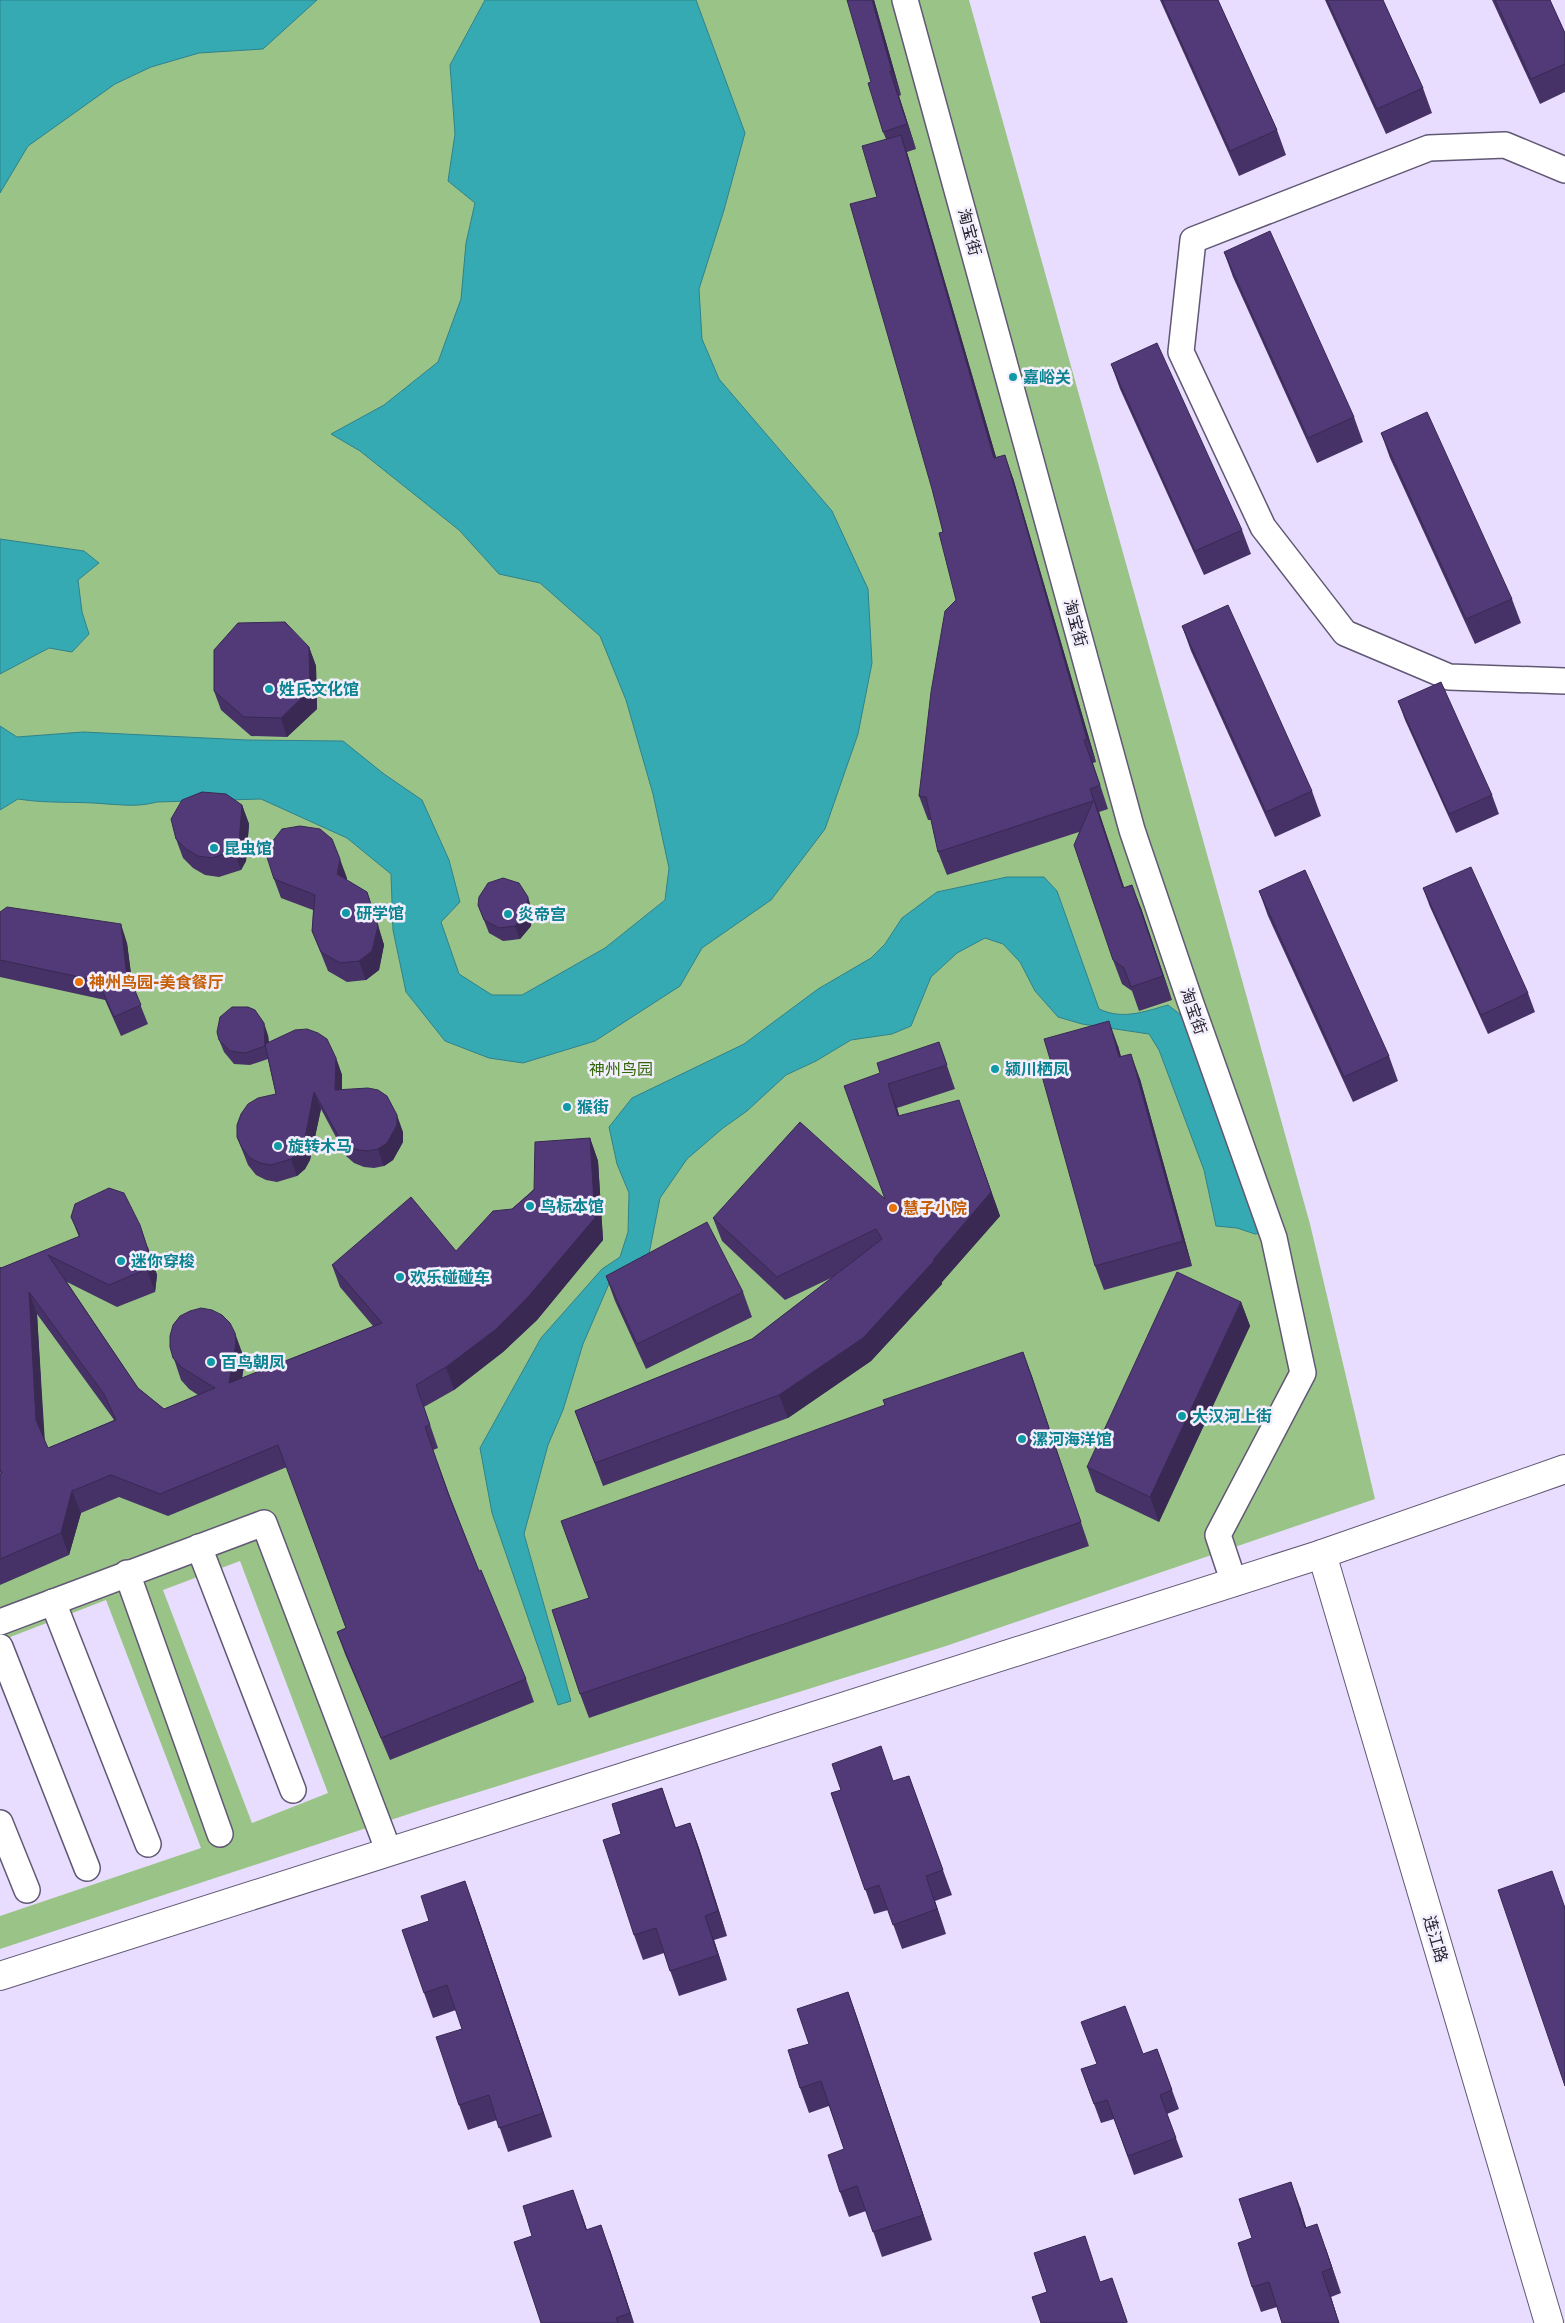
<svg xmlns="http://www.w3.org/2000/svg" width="1565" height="2323" viewBox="0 0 1565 2323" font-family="'IBM Plex Sans','Noto Sans SC',sans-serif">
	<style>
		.green { fill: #9ac487; fill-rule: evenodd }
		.water { fill: #35aab3; stroke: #30828b }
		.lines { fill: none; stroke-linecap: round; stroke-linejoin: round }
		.street-casing { stroke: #615874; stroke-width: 28 }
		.secondary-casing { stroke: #615874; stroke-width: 30 }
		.street { stroke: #fff; stroke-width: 25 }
		.secondary { stroke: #fff; stroke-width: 28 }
		.wall { fill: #463266; fill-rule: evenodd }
		.shaded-wall { fill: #392953 }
		.building { fill: #513a77; stroke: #392953; fill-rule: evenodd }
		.culture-dot { fill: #0f9aa8; stroke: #f2eefc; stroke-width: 2 }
		.food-dot { fill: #e8710a; stroke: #f2eefc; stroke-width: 2 }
		.labels { text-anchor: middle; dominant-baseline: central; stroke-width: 5; stroke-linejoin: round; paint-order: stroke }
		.street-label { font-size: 16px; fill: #26232f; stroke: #f2eefc }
		.culture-label { font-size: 16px; font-weight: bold; fill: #0d838f; stroke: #f2eefc; text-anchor: start }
		.food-label { font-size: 16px; font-weight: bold; fill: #c56008; stroke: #f2eefc; text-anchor: start }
		.park-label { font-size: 16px; fill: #316708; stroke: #f2eefc }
	</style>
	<rect width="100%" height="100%" fill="#e8ddff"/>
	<path class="green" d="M0,0H969L1310,1224L1375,1499L946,1646L424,1809L0,1949V1916L201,1848L106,1600L0,1641ZM240,1561L328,1793L252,1823L163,1590Z"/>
	<g class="water">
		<polygon points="0,0 317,0 263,49 199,53 151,67 115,84 28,146 0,193"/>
		<path d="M485,0H696L745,133L724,210L699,289L702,339L719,379L832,511L868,589L872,663L858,734L825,829L771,900L702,948L680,986L595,1041L523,1063L489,1058L445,1041L406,992L393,930L391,874L347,838L261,799L157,802C138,807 126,805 107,804C77,801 49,804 18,799L0,810V726L17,737L83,732L247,740L343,741L384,774L422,800L449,860L460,902L441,922L459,974L492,995H522L605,948L665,900L669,868L653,794L626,700L600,636L540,583L499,574L459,530L360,451L331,434L384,405L438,362L461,299L466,243L475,203L448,181L455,134L450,65Z"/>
		<polygon points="0,539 84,551 99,563 78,580 82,612 89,634 72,652 49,648 0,674"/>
		<path d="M1007,877H1044L1057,891L1099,1009C1123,1020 1143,1012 1168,1005L1181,1015L1194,1044L1262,1233L1255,1234L1237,1228L1216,1226L1204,1170L1159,1050L1149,1034L1082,1024L1058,1017L1035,991L1020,962L1003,944L985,938L957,953L931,977L911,1026L892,1034L851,1040L816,1061L786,1075L747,1111L723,1128L687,1159L660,1198L649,1254L611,1279L583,1344L563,1410L548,1445L524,1534L571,1701L558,1705L492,1513L480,1448L541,1338L602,1269L620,1257L628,1232L629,1193L617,1164L609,1127L632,1098L744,1044L818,989L871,958L885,944L902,918L937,892Z"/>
	</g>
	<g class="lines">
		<defs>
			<g id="street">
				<polyline points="905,0 1132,830 1190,1001 1274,1238 1303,1373 1218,1535 1234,1583"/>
				<polyline points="1565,170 1505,145 1429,148 1193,240 1181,352 1263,527 1345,633 1449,677 1565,681"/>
				<polyline points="199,1547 293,1790"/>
				<polyline points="127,1573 220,1834"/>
				<polyline points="53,1602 148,1844"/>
				<polyline points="0,1622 264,1523 389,1852"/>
				<polyline points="0,1647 87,1868"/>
				<polyline points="0,1823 27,1890"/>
			</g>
			<g id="secondary">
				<polyline points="1322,1554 1549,2323"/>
				<polyline points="0,1976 1322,1554 1565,1469"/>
			</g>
		</defs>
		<use href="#street" class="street-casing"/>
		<use href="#secondary" class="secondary-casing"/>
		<use href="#street" class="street"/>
		<use href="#secondary" class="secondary"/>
	</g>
	<g class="wall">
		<polygon points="874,0 901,95 899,96 916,149 907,152 996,457 1013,478 1096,762 1093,763 1108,809 1099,812 1124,888 1141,908 1172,1000 1139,1011 1132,991 1122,984 1113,960 1079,832 947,875 938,852 931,820 928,820 919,796 956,600 877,197 886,139 883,132 871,82"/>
		<polygon points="1160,0 1218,0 1277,130 1286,155 1239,176"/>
		<polygon points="1325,0 1383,0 1423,88 1432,113 1386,134"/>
		<polygon points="1492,0 1550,0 1565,33 1565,92 1540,104"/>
		<polygon points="1224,252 1354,417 1363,442 1317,463 1233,277"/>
		<polygon points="1111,364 1242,530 1251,554 1204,575 1120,389"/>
		<polygon points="1381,433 1512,599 1521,623 1475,644 1390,458"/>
		<polygon points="1182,626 1312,791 1321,816 1275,837 1191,651"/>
		<polygon points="309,647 316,666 317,709 287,737 251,736 221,710 214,691"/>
		<polygon points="1398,701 1492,795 1499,814 1456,833 1405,720"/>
		<polygon points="242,805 249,824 246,861 241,870 219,877 205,875 193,868 183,858 176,839"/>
		<polygon points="347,878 346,880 374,911 384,945 379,970 366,980 347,982 328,971 312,931 313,910 281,898 274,879"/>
		<polygon points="1423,888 1528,993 1535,1012 1488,1034 1430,907"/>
		<polygon points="1259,891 1389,1056 1398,1081 1353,1102 1268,916"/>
		<polygon points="478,905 532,910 531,926 520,939 503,941 489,933"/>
		<polygon points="0,912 127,943 132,984 148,1024 121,1036 105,1000 0,977"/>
		<polygon points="268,1035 269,1042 336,1058 342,1075 342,1089 403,1132 403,1142 393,1160 384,1166 374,1168 364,1167 354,1163 346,1156 321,1109 310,1160 305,1169 297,1176 277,1182 266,1180 256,1175 248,1165 237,1137 276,1094 268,1059 250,1065 234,1064 224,1052 219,1040"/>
		<polygon points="939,1042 955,1089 897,1108 899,1116 967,1123 1000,1216 942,1282 942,1284 871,1361 788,1418 603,1486 575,1411 752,1339 833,1277 785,1300 722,1241 713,1218 885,1199 880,1073"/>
		<polygon points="1118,1046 1121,1057 1140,1079 1192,1266 1104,1290 1095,1266 1054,1072"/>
		<path d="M590,1138L598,1161L603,1240L537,1320L503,1352L454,1390L424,1407L438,1448L433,1450L451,1499L479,1571L526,1679L534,1702L390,1760L345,1654L337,1632L346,1628L287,1467L168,1516L119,1497L81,1513L69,1555L0,1585V1474H1L0,1472V1267L1,1268L79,1237L71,1217L148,1247L157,1275L155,1292L117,1307L67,1282L138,1388L164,1409L198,1395L189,1389L181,1380L170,1347L243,1355L244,1366L242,1378L373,1326L340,1287L332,1265L456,1251L512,1209ZM37,1314L112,1417L114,1420L48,1448L44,1440Z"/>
		<polygon points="606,1276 743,1292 752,1317 646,1369 615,1301"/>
		<polygon points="1241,1302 1250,1326 1159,1522 1096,1492 1087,1467"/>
		<polygon points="1023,1352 1089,1546 589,1718 580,1694 589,1598 885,1405"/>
		<polygon points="909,1776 952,1895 935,1901 946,1934 902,1949 888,1910 874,1914 831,1793 841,1790 894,1781"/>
		<polygon points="662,1788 676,1828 690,1823 699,1848 727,1936 714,1940 727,1980 679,1996 664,1953 643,1960 634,1935 621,1834"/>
		<polygon points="474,1906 552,2137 508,2152 497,2120 468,2130 459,2105 462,2029 456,2010 433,2018 424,1993"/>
		<polygon points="848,1992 932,2240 882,2257 866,2211 849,2217 840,2192 844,2149 829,2106 809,2113 800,2088 809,2044"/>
		<polygon points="1157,2049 1179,2109 1167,2114 1183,2157 1134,2175 1114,2119 1101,2123 1081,2069 1143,2054"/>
		<polygon points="1300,2207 1306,2228 1326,2249 1341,2293 1331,2297 1339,2323 1282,2323 1277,2307 1261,2312 1252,2287 1252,2238"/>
		<polygon points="582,2215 587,2230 610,2250 634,2323 541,2323 532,2236"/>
	</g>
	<g class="shaded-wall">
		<polygon points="872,0 874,0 901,95 892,71"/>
		<polygon points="890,71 899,96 916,149 907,124"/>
		<polygon points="901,135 909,159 1003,481 994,458"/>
		<polygon points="1005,455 1013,478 1096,762 1087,739"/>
		<polygon points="309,647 316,666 317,709 287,737 281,718"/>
		<polygon points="1090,789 1099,812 1132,911 1123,888"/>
		<polygon points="242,805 249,824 246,861 241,870 234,851"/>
		<polygon points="340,859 347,878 343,893 337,874"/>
		<polygon points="1132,885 1141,908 1172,1000 1163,976"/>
		<polygon points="367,892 384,945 379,970 366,980 359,961"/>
		<polygon points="528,897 532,910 531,926 520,939 515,926"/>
		<polygon points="121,924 127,943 133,988 126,969"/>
		<polygon points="1109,1021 1118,1046 1128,1082 1119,1057"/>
		<polygon points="264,1023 268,1035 270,1059 265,1046"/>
		<polygon points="1131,1054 1140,1079 1192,1266 1183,1241"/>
		<polygon points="336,1058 342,1075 341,1107 335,1090"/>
		<polygon points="888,1084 897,1108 907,1140 898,1116"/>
		<polygon points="314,1092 321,1109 310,1160 305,1169 297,1176 291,1159"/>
		<polygon points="397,1115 403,1132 403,1142 393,1160 384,1166 378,1149"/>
		<polygon points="967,1123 1000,1216 942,1282 942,1284 871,1361 788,1418 779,1395 933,1260"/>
		<polygon points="590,1138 598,1161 603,1240 537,1320 503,1352 454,1390 446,1367"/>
		<polygon points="140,1225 157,1275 155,1292 147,1269"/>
		<polygon points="29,1292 37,1314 45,1443 36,1420"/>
		<polygon points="1241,1302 1250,1326 1159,1522 1150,1497"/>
		<polygon points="235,1333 243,1355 244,1366 237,1406 229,1383"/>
		<polygon points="1023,1352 1032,1376 1089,1546 1081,1522"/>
		<polygon points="72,1491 81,1513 69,1555 61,1533"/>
		<polygon points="690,1823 699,1848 727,1936 718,1911"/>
		<polygon points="926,1876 935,1901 946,1934 937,1909"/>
		<polygon points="465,1881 474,1906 552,2137 543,2113"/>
		<polygon points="705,1916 714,1940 727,1980 718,1955"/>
		<polygon points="848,1992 857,2017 932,2240 923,2215"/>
		<polygon points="1291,2182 1300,2207 1314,2253 1305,2228"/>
		<polygon points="573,2190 582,2215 595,2255 586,2230"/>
		<polygon points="1317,2224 1326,2249 1341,2293 1332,2268"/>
		<polygon points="601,2225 610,2250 634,2323 630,2313"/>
		<polygon points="1322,2272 1331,2297 1339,2323"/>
		<polygon points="1112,2278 1121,2303 1128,2323 1127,2322"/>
	</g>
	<g class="building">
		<polygon points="847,0 872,0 892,71 890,71 907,124 883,132 868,83 871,82"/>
		<polygon points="1162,0 1218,0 1277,130 1230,151"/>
		<polygon points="1327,0 1383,0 1423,88 1377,109"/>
		<polygon points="1495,0 1550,0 1565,33 1565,64 1531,79"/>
		<polygon points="901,135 994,458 1005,455 1019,502 1087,739 1084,740 1100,785 1090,789 1123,888 1132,885 1163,976 1131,987 1124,968 1113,960 1074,845 1093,801 938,852 926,797 919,796 931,692 945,611 956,600 939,533 943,532 932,489 850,204 877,197 862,146"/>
		<polygon points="1270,231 1354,417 1308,438 1224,252"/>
		<polygon points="1157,343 1242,530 1195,551 1111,364"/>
		<polygon points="1427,412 1512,599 1466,619 1381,433"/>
		<polygon points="1228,605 1312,791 1266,812 1182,626"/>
		<polygon points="285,622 309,647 310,690 281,718 244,717 214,691 214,650 238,623"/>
		<polygon points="1441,682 1492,795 1449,814 1398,701"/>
		<polygon points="202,792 226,794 242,805 239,842 234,851 212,858 198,856 186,849 176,839 171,819 182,800"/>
		<polygon points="300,826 320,829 332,839 340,859 337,874 367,892 378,926 372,951 359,961 340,963 321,952 312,931 315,895 274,879 265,851 282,829"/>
		<polygon points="1471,867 1528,993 1481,1015 1423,888"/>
		<polygon points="1305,870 1389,1056 1344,1077 1259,891"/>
		<polygon points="503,878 519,883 528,897 526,914 515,926 499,928 484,920 478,905 479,897 488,883"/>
		<polygon points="7,907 121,924 126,969 141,1005 114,1017 98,981 0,960 0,912"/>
		<polygon points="232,1007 248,1007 255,1010 264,1023 265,1046 245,1053 230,1051 219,1040 217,1032 220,1017"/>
		<polygon points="1109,1021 1119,1057 1131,1054 1183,1241 1095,1266 1042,1076 1054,1072 1044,1039"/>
		<polygon points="307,1029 318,1033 327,1039 336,1058 335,1090 368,1088 378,1090 387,1096 397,1115 397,1125 387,1143 378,1149 368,1151 358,1150 348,1146 340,1139 314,1092 304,1143 298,1152 291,1159 271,1165 260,1163 250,1158 242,1148 237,1137 237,1125 241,1114 248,1104 258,1098 276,1094 265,1044 295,1030"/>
		<polygon points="939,1042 947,1065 888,1084 898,1116 959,1100 991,1192 933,1260 934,1261 863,1338 779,1395 595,1463 575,1411 752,1339 882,1239 876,1229 777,1277 713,1218 800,1122 885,1199 844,1086 880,1073 877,1063"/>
		<path d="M590,1138L595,1218L528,1297L495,1330L446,1367L416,1385L430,1425L425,1427L449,1496L479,1571L481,1570L526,1679L381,1738L337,1632L346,1628L278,1445L160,1494L111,1475L72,1491L61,1533L0,1559V1474L2,1473L0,1470V1267L1,1268L80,1236L71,1217L75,1204L109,1188L124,1193L140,1225L149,1253L147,1269L109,1285L48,1255L138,1388L164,1409L215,1388L181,1367L173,1358L170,1347V1336L173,1325L180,1316L190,1311L201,1308L212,1310L222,1315L230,1323L235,1333L236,1343L229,1383L382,1323L332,1265L411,1197L456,1251L493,1211L512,1209L534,1190L535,1142ZM29,1292L104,1394L116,1420L48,1448L36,1420Z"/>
		<polygon points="707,1222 743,1292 637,1344 606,1276"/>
		<polygon points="1177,1272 1241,1302 1150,1497 1087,1467"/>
		<polygon points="1023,1352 1081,1522 580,1694 552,1610 589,1598 561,1521 885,1405 883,1400"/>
		<polygon points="881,1746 893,1781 909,1776 943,1870 926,1876 937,1909 893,1925 879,1885 865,1890 831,1793 841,1790 832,1764"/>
		<polygon points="662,1788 675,1828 690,1823 718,1911 705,1916 718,1955 670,1971 656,1928 634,1935 603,1840 621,1834 612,1804"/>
		<polygon points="1552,1871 1565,1908 1565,2086 1498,1890"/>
		<polygon points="465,1881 543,2113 499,2128 489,2095 459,2105 436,2037 462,2029 447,1985 424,1993 402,1930 429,1921 421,1896"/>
		<polygon points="848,1992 923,2215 873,2232 857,2186 840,2192 828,2155 844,2149 821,2081 800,2088 788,2050 809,2044 797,2009"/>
		<polygon points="1125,2006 1143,2054 1157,2049 1172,2090 1160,2095 1176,2138 1128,2156 1107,2100 1094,2104 1081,2069 1097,2064 1081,2022"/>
		<polygon points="1291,2182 1305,2228 1317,2224 1332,2268 1322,2272 1339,2323 1282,2323 1269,2282 1252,2287 1238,2243 1252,2238 1239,2199"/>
		<polygon points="573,2190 586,2230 601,2225 630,2313 616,2318 618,2323 541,2323 514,2242 532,2236 523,2206"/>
		<polygon points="1085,2236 1100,2282 1112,2278 1127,2322 1125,2323 1041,2323 1032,2297 1047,2292 1034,2253"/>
	</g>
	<g class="culture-dot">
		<circle cx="1013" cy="377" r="5"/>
		<circle cx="269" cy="689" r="5"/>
		<circle cx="214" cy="848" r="5"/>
		<circle cx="346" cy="913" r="5"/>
		<circle cx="508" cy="914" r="5"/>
		<circle cx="995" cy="1069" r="5"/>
		<circle cx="567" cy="1107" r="5"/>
		<circle cx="278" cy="1146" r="5"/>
		<circle cx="530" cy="1206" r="5"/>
		<circle cx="121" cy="1261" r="5"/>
		<circle cx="400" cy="1277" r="5"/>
		<circle cx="211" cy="1362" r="5"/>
		<circle cx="1182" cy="1416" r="5"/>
		<circle cx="1022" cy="1439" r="5"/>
	</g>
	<g class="food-dot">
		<circle cx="79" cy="982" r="5"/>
		<circle cx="893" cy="1208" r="5"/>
	</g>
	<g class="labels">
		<g class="street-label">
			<text transform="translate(970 232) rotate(75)">淘宝街</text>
			<text transform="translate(1076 623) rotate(75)">淘宝街</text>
			<text transform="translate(1194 1011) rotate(71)">淘宝街</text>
			<text transform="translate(1436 1939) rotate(74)">连江路</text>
		</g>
		<g class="culture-label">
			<text x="1023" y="377">嘉峪关</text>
			<text x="279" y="689">姓氏文化馆</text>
			<text x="224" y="848">昆虫馆</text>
			<text x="356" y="913">研学馆</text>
			<text x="518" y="914">炎帝宫</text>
			<text x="1005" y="1069">颍川栖凤</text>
			<text x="577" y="1107">猴街</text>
			<text x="288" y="1146">旋转木马</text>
			<text x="540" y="1206">鸟标本馆</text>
			<text x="131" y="1261">迷你穿梭</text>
			<text x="410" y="1277">欢乐碰碰车</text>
			<text x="221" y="1362">百鸟朝凤</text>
			<text x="1192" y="1416">大汉河上街</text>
			<text x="1032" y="1439">漯河海洋馆</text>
		</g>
		<g class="food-label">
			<text x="89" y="982">神州鸟园-美食餐厅</text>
			<text x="903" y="1208">慧子小院</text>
		</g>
		<g class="park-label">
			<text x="621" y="1069">神州鸟园</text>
		</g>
	</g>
</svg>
